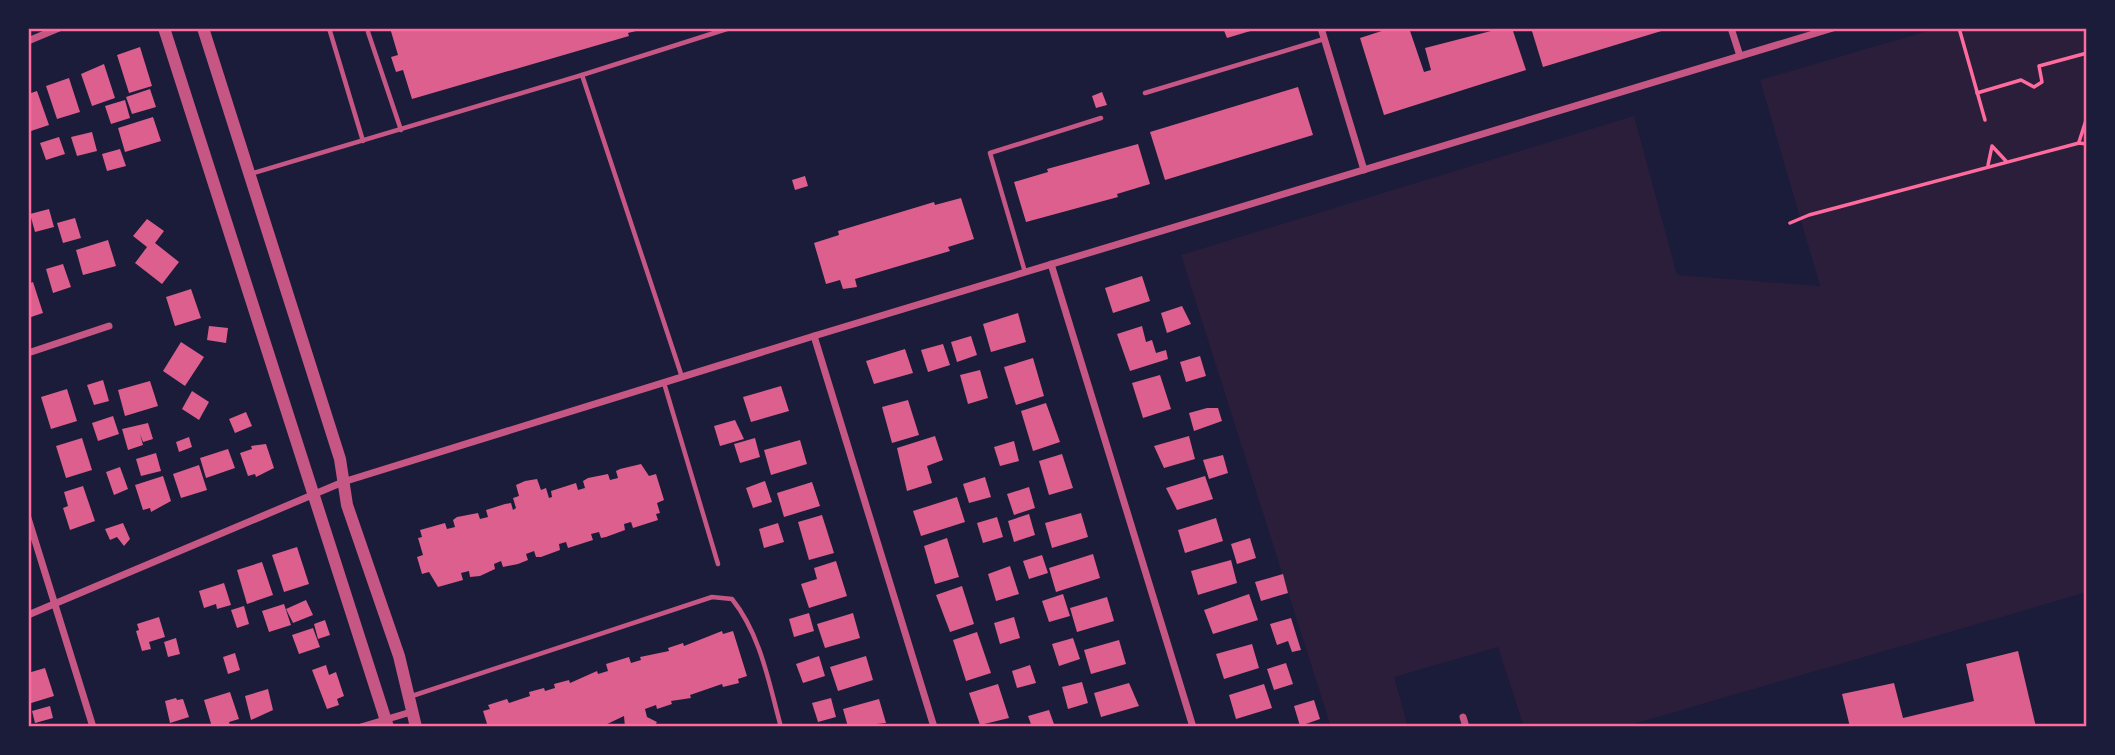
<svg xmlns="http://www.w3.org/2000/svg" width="2115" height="755" viewBox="0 0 2115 755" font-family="Helvetica,sans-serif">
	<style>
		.green { fill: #2a1e3b }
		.building { fill: #dd5f8e }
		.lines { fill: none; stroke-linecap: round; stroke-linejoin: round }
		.path { stroke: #ff6b9d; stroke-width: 3.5 }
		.service { stroke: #c65784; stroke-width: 4.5 }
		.minor { stroke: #c65784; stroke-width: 7 }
		.tertiary { stroke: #c65784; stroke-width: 12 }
		.neatline { fill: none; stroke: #ff6b9d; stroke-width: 2.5 }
	</style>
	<rect width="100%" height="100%" fill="#1b1b3a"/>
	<polygon class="green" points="1938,28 2087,28 2087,592 1623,727 1524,727 1498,647 1394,677 1408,727 1331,727 1181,255 1634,116 1677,275 1820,286 1760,80"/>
	<g class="building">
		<polygon points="390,28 643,28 644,29 628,33 629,36 412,99 403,70 396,72 391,57 398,55"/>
		<polygon points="1223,28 1257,28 1257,29 1227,38"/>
		<polygon points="1391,28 1409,28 1424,72 1431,70 1425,48 1491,31 1490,28 1512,28 1526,70 1384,115 1360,38"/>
		<polygon points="1531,28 1668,28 1668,29 1543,67"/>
		<polygon points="140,47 152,86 129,93 117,55"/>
		<polygon points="104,64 115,98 92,106 81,74"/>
		<polygon points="69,78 80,112 57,119 46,86"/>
		<polygon points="1298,87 1313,135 1165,180 1150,132"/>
		<polygon points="150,89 156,107 132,114 126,97"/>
		<polygon points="37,91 49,125 28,132 28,94"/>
		<polygon points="1102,92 1107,105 1096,108 1092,96"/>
		<polygon points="125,100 130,118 111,124 105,106"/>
		<polygon points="153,117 161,141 125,152 118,128"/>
		<polygon points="92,132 97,151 77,156 71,137"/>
		<polygon points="59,137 65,154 46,160 40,143"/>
		<polygon points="1138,144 1150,184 1117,194 1118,197 1026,222 1014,182 1048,172 1047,169"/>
		<polygon points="120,149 126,166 107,171 102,154"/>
		<polygon points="805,176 808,186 795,190 792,180"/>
		<polygon points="961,198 974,239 948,247 950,251 855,279 857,287 843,289 840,280 826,284 814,243 839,235 838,231 934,202 935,205"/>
		<polygon points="49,209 54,227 35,232 30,214"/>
		<polygon points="75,218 81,238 63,243 57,223"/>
		<polygon points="147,219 164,231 155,243 179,262 162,284 135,263 147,247 133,236"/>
		<polygon points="108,240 116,266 83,275 76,250"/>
		<polygon points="63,264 71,287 53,293 46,269"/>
		<polygon points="1142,276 1150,301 1113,313 1105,288"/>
		<polygon points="33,282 43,313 28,318 28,284"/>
		<polygon points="191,289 201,318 175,326 166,297"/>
		<polygon points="1182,306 1191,324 1167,333 1161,313"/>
		<polygon points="1018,313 1026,342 991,352 983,324"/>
		<polygon points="209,326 228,328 226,343 207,340"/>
		<polygon points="1142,326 1146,342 1152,340 1156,353 1166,350 1168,359 1130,371 1117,334"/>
		<polygon points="971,336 977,355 957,362 951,342"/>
		<polygon points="181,342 204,357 185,386 163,371"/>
		<polygon points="943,344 950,365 928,372 921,350"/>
		<polygon points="905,349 913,373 874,384 866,361"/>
		<polygon points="1200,356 1206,376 1186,382 1180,362"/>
		<polygon points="1033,358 1044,396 1016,405 1004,367"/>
		<polygon points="980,370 988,398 968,404 960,375"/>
		<polygon points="1160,375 1171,409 1143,418 1132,383"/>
		<polygon points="103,380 109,401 94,405 87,385"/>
		<polygon points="150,381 158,406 125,416 118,390"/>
		<polygon points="781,386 789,411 751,422 743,397"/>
		<polygon points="67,389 77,421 51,429 41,397"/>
		<polygon points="192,391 209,402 199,420 182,409"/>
		<polygon points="908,400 919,435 892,443 882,407"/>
		<polygon points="1046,403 1060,442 1033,451 1021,411"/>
		<polygon points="1207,408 1218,408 1222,421 1194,431 1189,413"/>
		<polygon points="246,412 252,426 235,433 229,419"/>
		<polygon points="113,416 119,434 98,441 92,423"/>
		<polygon points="735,420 744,439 720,446 714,426"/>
		<polygon points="148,423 153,439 143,442 140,434 143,445 128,450 122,429"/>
		<polygon points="935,436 943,460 927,466 932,483 907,491 897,448"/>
		<polygon points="1189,436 1195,459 1164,468 1154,446"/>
		<polygon points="189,437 192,447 179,452 176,442"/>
		<polygon points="82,438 92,470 66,478 56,446"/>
		<polygon points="755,438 760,457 740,463 734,444"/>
		<polygon points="800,440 807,464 771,475 764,450"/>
		<polygon points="1014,441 1019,461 1000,466 994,447"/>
		<polygon points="266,444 274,468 256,477 255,474 248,476 240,453 252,449 251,446"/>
		<polygon points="228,449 235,468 206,478 200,458"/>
		<polygon points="156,453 161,471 141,476 136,459"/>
		<polygon points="1062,454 1073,488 1049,495 1039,461"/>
		<polygon points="1223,455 1228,473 1209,479 1203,460"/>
		<polygon points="641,464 649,476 656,474 664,500 657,503 660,513 656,514 658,520 633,528 631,522 624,524 625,530 606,537 601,538 599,532 591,534 593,540 568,548 566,542 559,544 560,550 541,557 536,557 534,551 526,554 528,560 518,564 503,567 501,561 494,564 495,569 480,576 470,577 469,571 461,573 463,580 438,587 429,572 422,574 417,557 423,555 418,538 422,537 420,530 445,523 447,529 455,527 453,520 457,517 478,513 480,519 488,517 486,510 505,504 511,503 513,510 516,508 513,498 519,496 516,485 525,481 537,479 541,490 546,488 549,498 552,497 551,491 576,483 578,490 585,488 583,481 588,478 608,474 610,480 618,478 616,471 620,469"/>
		<polygon points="199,465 207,490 181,498 173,474"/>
		<polygon points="120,467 128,489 114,495 106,472"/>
		<polygon points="163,476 171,501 151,512 150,508 143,510 135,485"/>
		<polygon points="1205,476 1213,499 1177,510 1166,488"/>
		<polygon points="985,477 991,497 969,503 963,484"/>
		<polygon points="765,481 772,502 753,508 746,488"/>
		<polygon points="812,482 820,506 784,517 777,493"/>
		<polygon points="83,486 95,521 70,530 63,508 68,506 64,492"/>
		<polygon points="1029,487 1035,508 1014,515 1007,494"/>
		<polygon points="957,497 965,522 921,536 913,511"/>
		<polygon points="1081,513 1088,537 1052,548 1045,523"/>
		<polygon points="1029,514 1035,535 1014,542 1008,521"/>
		<polygon points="822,515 834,553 809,560 798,522"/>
		<polygon points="997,517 1003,537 983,543 977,523"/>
		<polygon points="1216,518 1223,541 1185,553 1178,530"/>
		<polygon points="123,523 130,539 124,546 117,537 110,540 105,529"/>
		<polygon points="778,523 784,542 764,548 759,529"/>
		<polygon points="947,538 959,577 935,584 924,546"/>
		<polygon points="1250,538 1256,558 1237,564 1231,544"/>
		<polygon points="297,547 309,584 284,592 272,555"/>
		<polygon points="1093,554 1100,578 1056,592 1049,568"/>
		<polygon points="1042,555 1048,573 1029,579 1023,561"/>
		<polygon points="1231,560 1237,583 1198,595 1191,571"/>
		<polygon points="836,561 847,596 809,608 801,584 817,579 814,568"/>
		<polygon points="262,562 273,595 247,604 237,570"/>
		<polygon points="1010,566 1019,594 996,601 988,574"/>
		<polygon points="1283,574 1288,593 1261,601 1255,582"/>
		<polygon points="224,583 231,605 217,609 216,604 204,608 199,591"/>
		<polygon points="962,586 974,624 950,632 936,595"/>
		<polygon points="1063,594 1070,616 1049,622 1042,601"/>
		<polygon points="1249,594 1258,620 1213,634 1204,610"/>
		<polygon points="1107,597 1114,621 1077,632 1070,608"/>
		<polygon points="306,600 313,615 293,623 286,609"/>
		<polygon points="284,604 291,625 269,632 262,611"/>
		<polygon points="244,606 249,624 237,628 231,610"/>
		<polygon points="809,613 814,631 794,637 789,619"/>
		<polygon points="853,613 860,638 825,648 817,624"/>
		<polygon points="159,617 165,637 149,642 151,649 142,651 136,631 139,630 137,624"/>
		<polygon points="1014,617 1020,638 1000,644 994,623"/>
		<polygon points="1291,618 1301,650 1292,652 1288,641 1277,645 1270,624"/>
		<polygon points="325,620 330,635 318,639 314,624"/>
		<polygon points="313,628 320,647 299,654 292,635"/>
		<polygon points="722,631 723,634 733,631 747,676 738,679 739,683 723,687 722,684 690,695 691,698 671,701 672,704 657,709 656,705 645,709 647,717 657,722 654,727 625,727 624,716 601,727 488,727 483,711 490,709 488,705 507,699 509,703 530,696 529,692 544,688 545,691 555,688 554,684 569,680 570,683 597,671 598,674 608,671 606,664 629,657 631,663 641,660 640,657 669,651 668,648 683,643 684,646"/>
		<polygon points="977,632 991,673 966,681 953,640"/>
		<polygon points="176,638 180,654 168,657 164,642"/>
		<polygon points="1073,638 1080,659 1059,666 1052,644"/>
		<polygon points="1119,640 1126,664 1091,674 1084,650"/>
		<polygon points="1252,644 1259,668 1224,679 1216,654"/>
		<polygon points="2018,651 2036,727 1850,727 1842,694 1894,683 1903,718 1974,701 1966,664"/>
		<polygon points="235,653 240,670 228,674 223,657"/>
		<polygon points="819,656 825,676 803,683 796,664"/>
		<polygon points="866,656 873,680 838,691 830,667"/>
		<polygon points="1286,663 1293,684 1274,690 1267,669"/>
		<polygon points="326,665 329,675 336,672 344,696 337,699 339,705 327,709 312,670"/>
		<polygon points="1030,665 1036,683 1017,688 1012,671"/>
		<polygon points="45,668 54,696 28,704 28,673"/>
		<polygon points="1082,682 1088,703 1068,709 1062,687"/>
		<polygon points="1129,683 1139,706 1101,717 1094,693"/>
		<polygon points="998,684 1009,718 980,725 969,693"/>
		<polygon points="1264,684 1272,708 1236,719 1229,695"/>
		<polygon points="268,689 273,710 251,720 245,696"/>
		<polygon points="230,692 239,719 229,722 230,726 227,727 212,727 204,700"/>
		<polygon points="176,698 177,700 183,699 189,717 170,723 165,701"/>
		<polygon points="831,698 836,717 818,722 812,703"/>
		<polygon points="879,699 886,723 848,727 843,709"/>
		<polygon points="1314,700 1320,719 1300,726 1294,706"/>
		<polygon points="50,706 53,718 35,723 32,711"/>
		<polygon points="1049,710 1055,727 1032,727 1028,716"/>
	</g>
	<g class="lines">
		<g class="path">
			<polyline points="1959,28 1985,120"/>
			<polyline points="1977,93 2021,80 2034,87 2042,82 2039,66 2087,53"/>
			<polyline points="2079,142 2087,117"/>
			<polyline points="1988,165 1992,146 2006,161"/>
			<polyline points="1790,223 1809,215 2079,143 2087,144"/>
		</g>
		<g class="service">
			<polyline points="329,28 363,141"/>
			<polyline points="368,32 401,130"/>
			<polyline points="582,75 730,28"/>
			<polyline points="1145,93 1324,39"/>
			<polyline points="250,174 582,75 682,377"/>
			<polyline points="1025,272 990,153 1101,118"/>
			<polyline points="664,383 718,564"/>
			<path d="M412,696L712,597L732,599C761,635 769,684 781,727"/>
		</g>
		<g class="minor">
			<polyline points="1321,28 1364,170"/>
			<polyline points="1731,28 1740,56"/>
			<polyline points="28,41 59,28"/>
			<polyline points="1051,264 1193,727"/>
			<polyline points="814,336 934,727"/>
			<polyline points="28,353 109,326"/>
			<polyline points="28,518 93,727"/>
			<polyline points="28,615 343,482 814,336 1833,28"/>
			<polyline points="1463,717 1466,727"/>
			<polyline points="361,727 411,712"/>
		</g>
		<g class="tertiary">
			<polyline points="164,28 388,727"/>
			<polyline points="203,28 340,459 347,505 399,656 416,727"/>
		</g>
	</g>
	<rect width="2115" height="755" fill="none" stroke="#1b1b3a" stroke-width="60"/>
	<rect x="30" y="30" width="2055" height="695" class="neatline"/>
</svg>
